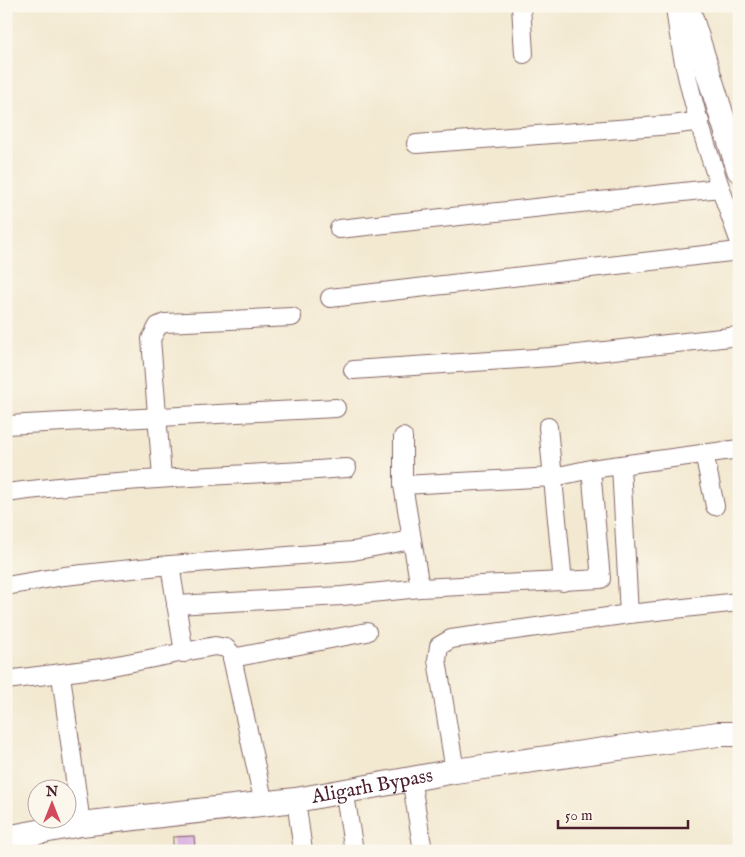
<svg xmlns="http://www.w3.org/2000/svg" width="745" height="857" viewBox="0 0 745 857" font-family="'IM FELL English',serif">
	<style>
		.building { fill: #d8aee0 }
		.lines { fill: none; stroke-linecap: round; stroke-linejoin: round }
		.street-casing { stroke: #856665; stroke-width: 20 }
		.secondary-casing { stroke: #856665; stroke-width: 26 }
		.street { stroke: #fff; stroke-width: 18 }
		.secondary { stroke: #fff; stroke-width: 24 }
		.labels { text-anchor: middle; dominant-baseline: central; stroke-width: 4; stroke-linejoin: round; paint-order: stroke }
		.street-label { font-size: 20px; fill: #4a1f2b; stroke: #fbf7ec }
	</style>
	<rect width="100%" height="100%" fill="#fbf7ec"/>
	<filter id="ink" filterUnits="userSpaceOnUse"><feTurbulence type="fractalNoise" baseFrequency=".02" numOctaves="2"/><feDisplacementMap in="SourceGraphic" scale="10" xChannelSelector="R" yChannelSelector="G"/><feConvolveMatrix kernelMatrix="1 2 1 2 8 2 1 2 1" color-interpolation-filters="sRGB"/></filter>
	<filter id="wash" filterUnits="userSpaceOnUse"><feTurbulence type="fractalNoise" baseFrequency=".0096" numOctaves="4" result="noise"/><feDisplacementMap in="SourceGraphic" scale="20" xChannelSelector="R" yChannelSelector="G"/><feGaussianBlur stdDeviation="1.12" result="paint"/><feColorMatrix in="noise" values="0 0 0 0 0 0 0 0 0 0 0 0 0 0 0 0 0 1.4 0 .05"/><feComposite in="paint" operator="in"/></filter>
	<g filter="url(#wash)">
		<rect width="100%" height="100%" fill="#f3e9d1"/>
		<g id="blocks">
			<polygon class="building" points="194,836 195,851 173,851 173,837"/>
		</g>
	</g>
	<g filter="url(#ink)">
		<use href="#blocks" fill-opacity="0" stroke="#856665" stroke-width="1"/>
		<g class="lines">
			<defs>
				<g id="street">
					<polyline points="521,6 524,54"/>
					<path d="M675,6C683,84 712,166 739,240"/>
					<polyline points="416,144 672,125 700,121"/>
					<polyline points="339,229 720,188"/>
					<polyline points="330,298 739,251"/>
					<polyline points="353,370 551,357 739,336"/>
					<polyline points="6,425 336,408"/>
					<polyline points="548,427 563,582"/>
					<polyline points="403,437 403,485 420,588"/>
					<polyline points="704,453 715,506"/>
					<polyline points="621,466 629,614"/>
					<polyline points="162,477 151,339 158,326 165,323 292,317"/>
					<polyline points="403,485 554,477 591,469"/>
					<path d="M6,493C120,478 233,476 347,468"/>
					<polyline points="170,565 184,653"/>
					<polyline points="6,586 64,576 170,565 353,551 411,540"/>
					<polyline points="176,605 342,596 420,588 601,579 591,469 739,449"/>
					<polyline points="232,658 367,632"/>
					<polyline points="61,675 81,824"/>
					<polyline points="6,680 102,668 215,646 226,648 231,653 264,804"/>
					<polyline points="455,771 437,660 439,646 451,639 629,614 739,602"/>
					<polyline points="411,778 423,851"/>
					<polyline points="344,789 354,851"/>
					<polyline points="296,800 303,851"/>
				</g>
				<g id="secondary">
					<polyline points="687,6 739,170"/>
					<path id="s1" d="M6,838L81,824L296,800L455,771L718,734H739"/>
				</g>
			</defs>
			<use href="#street" class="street-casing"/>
			<use href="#secondary" class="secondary-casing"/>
			<use href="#street" class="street"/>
			<use href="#secondary" class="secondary"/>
		</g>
	</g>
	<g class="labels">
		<g class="street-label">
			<text stroke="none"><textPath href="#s1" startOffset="370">Aligarh Bypass</textPath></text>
		</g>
	</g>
	<rect width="745" height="857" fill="none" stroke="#fbf7ec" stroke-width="25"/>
	<g transform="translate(52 804)"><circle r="24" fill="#fbf7ec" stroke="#b4a19f"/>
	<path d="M0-4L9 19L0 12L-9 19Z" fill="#d1495b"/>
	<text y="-8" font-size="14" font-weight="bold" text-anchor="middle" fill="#4a1f2b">N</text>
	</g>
	<path d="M558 820v8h130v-8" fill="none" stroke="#4a1f2b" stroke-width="2.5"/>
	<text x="565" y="820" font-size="15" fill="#4a1f2b" stroke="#fbf7ec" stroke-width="4" paint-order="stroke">50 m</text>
</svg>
